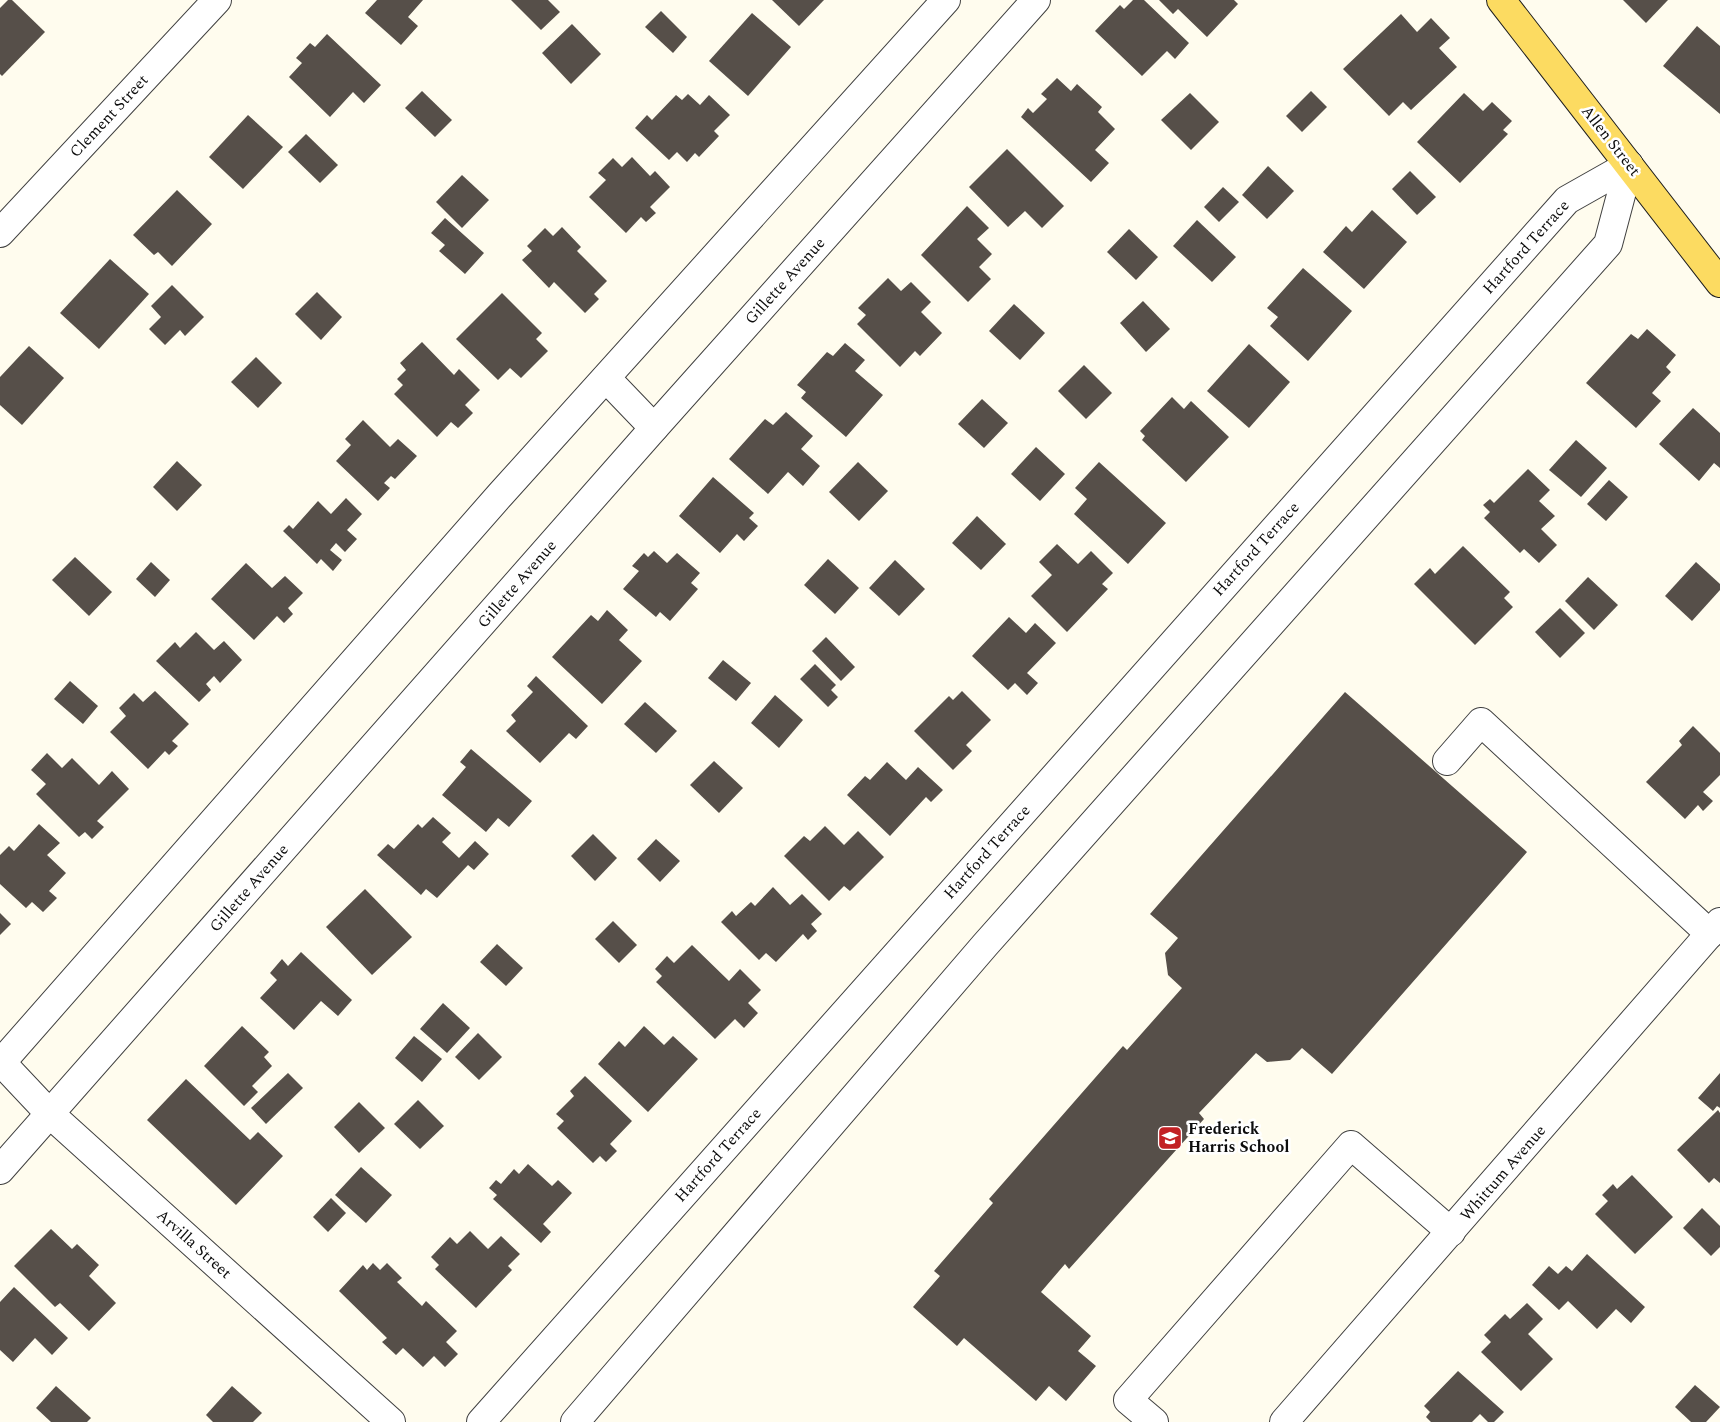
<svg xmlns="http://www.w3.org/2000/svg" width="1720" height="1422" viewBox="0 0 1720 1422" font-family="Spectral,serif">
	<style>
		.building { fill: #564f49 }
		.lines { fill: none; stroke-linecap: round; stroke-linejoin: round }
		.minor-casing { stroke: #404040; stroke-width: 30 }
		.major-casing { stroke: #1e1e1e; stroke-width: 30 }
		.minor { stroke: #fff; stroke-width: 28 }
		.major { stroke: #fcdb61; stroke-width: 28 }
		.labels { text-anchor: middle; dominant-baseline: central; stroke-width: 5; stroke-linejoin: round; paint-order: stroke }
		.street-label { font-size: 16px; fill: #0d0d0d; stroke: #fff }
		.poi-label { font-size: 16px; font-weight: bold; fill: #0d0d0d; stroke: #fff; text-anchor: start }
	</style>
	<rect width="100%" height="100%" fill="#fffcee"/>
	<g class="building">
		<polygon points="8,0 12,0 45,32 2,76 0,74 0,8"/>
		<polygon points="377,0 423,0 408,17 418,26 401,45 365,13"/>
		<polygon points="511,0 548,0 560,12 541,30"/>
		<polygon points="772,0 824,0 799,26"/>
		<polygon points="1133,0 1144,0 1189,43 1175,59 1167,51 1142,76 1095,31 1120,5 1124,9"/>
		<polygon points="1159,0 1234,0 1238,4 1207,37 1178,9 1173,14"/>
		<polygon points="1623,0 1668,0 1646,23"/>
		<polygon points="661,11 687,37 673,53 645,27"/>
		<polygon points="752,13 791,47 748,96 709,61"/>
		<polygon points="1401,14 1417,32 1431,18 1450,38 1439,48 1457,67 1411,110 1403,102 1389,116 1343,69"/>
		<polygon points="572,24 601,54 571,84 542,53"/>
		<polygon points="1697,26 1720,46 1720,114 1663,66"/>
		<polygon points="327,34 381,85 364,103 353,92 330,117 289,77 302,63 296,58 310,43 315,47"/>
		<polygon points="1057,78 1071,91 1077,84 1102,107 1098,112 1115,129 1095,150 1109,163 1091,182 1021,117 1028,108 1033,113 1047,99 1041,94"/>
		<polygon points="422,91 452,120 435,137 405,108"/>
		<polygon points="1311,91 1327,107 1302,132 1286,116"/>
		<polygon points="1190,93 1219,122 1191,150 1161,120"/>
		<polygon points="1464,93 1483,111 1492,102 1512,121 1503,130 1508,134 1460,183 1417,142"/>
		<polygon points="688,94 700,105 709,95 730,115 714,131 719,136 699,157 695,153 687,162 677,152 669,160 635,128 647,115 652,120 676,95 682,100"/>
		<polygon points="248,115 283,147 243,189 209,157"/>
		<polygon points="306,134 338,165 320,183 288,152"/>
		<polygon points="1007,149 1064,206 1042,228 1025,211 1008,227 969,187"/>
		<polygon points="632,157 650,176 655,171 670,187 650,207 656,213 646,222 641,217 626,233 589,197 606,180 598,173 613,158 622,167"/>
		<polygon points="1268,166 1294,191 1267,219 1242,195"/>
		<polygon points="1410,171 1436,197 1417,215 1392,189"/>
		<polygon points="462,175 489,200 462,228 436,202"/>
		<polygon points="1223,187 1239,202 1219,222 1204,207"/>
		<polygon points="177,190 212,224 172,266 158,252 154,255 133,235"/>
		<polygon points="967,206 989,228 977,239 992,254 979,267 991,279 968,302 921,255"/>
		<polygon points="1372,210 1407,242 1364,289 1323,252 1346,226 1352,232"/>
		<polygon points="445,218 484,253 465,274 439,251 445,245 431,233"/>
		<polygon points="1197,220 1236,257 1212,282 1173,246"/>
		<polygon points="562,227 581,247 577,251 607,281 594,294 599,299 585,313 554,282 549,288 522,260 532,251 527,246 545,228 553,236"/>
		<polygon points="1129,229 1158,257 1136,280 1107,252"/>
		<polygon points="110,259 149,294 99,349 60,313"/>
		<polygon points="1303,268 1352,311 1308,361 1270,326 1278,317 1267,308"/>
		<polygon points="888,278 901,291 911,282 931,302 921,312 942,333 920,356 915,351 900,367 857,324 866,315 858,308"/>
		<polygon points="172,285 204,317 185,336 180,330 165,345 149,329 161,317 151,306"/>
		<polygon points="317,292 342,317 321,340 295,314"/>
		<polygon points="502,293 542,333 536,339 548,351 521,378 510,368 498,380 456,339"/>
		<polygon points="1143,301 1170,329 1146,352 1120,323"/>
		<polygon points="1014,304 1045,333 1020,360 989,331"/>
		<polygon points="1647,329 1676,355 1666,367 1671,372 1652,393 1661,401 1636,428 1586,383 1631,334 1638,339"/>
		<polygon points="422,342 454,375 459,369 480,390 465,405 473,413 458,428 451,422 437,437 394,394 403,385 397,379 406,370 400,363"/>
		<polygon points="845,343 865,360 855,371 883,395 846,437 801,398 806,392 797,385 827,352 833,356"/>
		<polygon points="1249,344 1290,382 1249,428 1207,391"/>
		<polygon points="29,346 64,378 22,425 0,405 0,377"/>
		<polygon points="256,357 282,383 258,408 231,382"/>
		<polygon points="1084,365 1112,393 1086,419 1058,391"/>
		<polygon points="1172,397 1184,409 1191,401 1229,437 1186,482 1142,440 1145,436 1140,431"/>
		<polygon points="982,399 1008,423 984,448 958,424"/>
		<polygon points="1693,408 1720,433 1720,468 1714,463 1699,481 1659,444"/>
		<polygon points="786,412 813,436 801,449 820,466 803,486 788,472 768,494 729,459 765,419 773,425"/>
		<polygon points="363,420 390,447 398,439 417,456 395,479 391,476 384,483 390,488 378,501 336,461 351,445 345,439"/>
		<polygon points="1576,440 1607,468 1581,497 1549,470"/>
		<polygon points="1036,447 1065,474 1040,501 1011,474"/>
		<polygon points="177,461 202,485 177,511 153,487"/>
		<polygon points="858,462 888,491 859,521 829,492"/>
		<polygon points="1099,462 1166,523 1128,564 1074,514 1087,499 1075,488"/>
		<polygon points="1528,469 1550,490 1539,501 1555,516 1541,529 1557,545 1539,563 1524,549 1520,553 1484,518 1490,512 1483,505 1490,499 1494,503"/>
		<polygon points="713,477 754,513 749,518 758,526 744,541 737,534 720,553 679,516"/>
		<polygon points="1609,480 1628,497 1606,521 1587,504"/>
		<polygon points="346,498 362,514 347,530 357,539 345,552 336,543 330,550 342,560 333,571 321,559 317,564 283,531 289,525 293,529 318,501 331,514"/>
		<polygon points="977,516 1006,544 981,570 952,543"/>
		<polygon points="1057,544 1078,564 1091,551 1113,573 1102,584 1108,589 1067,632 1031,596 1052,575 1039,562"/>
		<polygon points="1463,546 1510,592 1504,598 1513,607 1475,645 1414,584 1430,568 1435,574"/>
		<polygon points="654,551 667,563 677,553 700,573 691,583 698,589 670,621 660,612 656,617 623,589 639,571 632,566 644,553 648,557"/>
		<polygon points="75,557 112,592 89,616 52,580"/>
		<polygon points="828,559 859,588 835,614 804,585"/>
		<polygon points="895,560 925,589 899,616 869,588"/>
		<polygon points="151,562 170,580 155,597 136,579"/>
		<polygon points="1696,562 1720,584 1720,590 1692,621 1665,596"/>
		<polygon points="246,563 272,588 285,576 303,593 288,608 293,614 284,623 277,616 254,640 211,599"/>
		<polygon points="1588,577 1618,605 1594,630 1565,601"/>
		<polygon points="1560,608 1585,633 1560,658 1535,632"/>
		<polygon points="607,610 628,630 619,640 642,661 602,704 552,657 591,615 598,621"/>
		<polygon points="1009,617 1026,633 1035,623 1056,643 1027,673 1038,683 1027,695 1015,683 1008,690 972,656"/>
		<polygon points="196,632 214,650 224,641 242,660 220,683 214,676 206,684 211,690 199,702 156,661 175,642 180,648"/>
		<polygon points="826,637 855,667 841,681 812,651"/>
		<polygon points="723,660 751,683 736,701 708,678"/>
		<polygon points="815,664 836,685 831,690 838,697 828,707 800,679"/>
		<polygon points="536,676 588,726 576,739 569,733 540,763 506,731 516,721 511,715 533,692 527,686"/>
		<polygon points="70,681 98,706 83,724 54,699"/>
		<polygon points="155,691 189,724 172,741 178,746 169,755 165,751 148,769 110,732 126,716 119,708 134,693 143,702"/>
		<polygon points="962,691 991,720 966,745 972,751 953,770 914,731 949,696 953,700"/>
		<polygon points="1345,692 1527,852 1332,1074 1302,1048 1290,1060 1267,1062 1256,1053 1199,1113 1204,1119 1069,1269 1065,1264 1041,1292 1091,1336 1078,1351 1096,1366 1066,1401 1049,1386 1036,1401 964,1338 957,1346 913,1307 940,1276 934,1271 993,1203 989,1199 1123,1046 1127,1050 1182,988 1168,975 1165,953 1178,938 1150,914"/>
		<polygon points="775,695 803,720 779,748 751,723"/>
		<polygon points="645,702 677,731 656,753 624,724"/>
		<polygon points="1693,726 1720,753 1720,775 1703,792 1713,801 1703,811 1698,805 1685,819 1646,782 1682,745 1679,741"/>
		<polygon points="471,749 532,801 509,827 498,818 486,832 442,795 466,767 460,762"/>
		<polygon points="47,753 62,768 72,758 99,785 112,771 129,789 97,821 104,827 92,839 85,832 79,837 36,794 46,784 31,770"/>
		<polygon points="714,761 743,788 719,813 690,785"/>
		<polygon points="887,762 906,780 918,767 943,790 931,802 926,797 890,836 847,795 865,776 870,780"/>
		<polygon points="433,817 451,833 442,842 459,858 475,841 489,854 474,870 468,865 437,898 426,889 421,895 377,855 388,844 394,849 418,824 422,828"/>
		<polygon points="39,824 60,843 47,855 66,873 49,891 57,898 43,912 32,902 26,908 0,884 0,855 9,846 14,851"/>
		<polygon points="825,826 844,845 858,831 884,857 850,891 844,886 829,901 784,856 804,836 810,841"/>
		<polygon points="593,834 617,858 595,881 571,856"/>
		<polygon points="656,839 680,861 660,882 637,859"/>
		<polygon points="773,887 790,905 802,894 822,914 811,924 817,931 808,940 803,934 776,962 766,953 759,960 721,922 732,911 736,916 751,902 755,906"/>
		<polygon points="365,889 412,937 372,975 326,927"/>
		<polygon points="0,913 11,924 0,935"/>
		<polygon points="613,921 637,945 619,963 595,939"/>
		<polygon points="497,944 523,968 506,986 480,962"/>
		<polygon points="692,945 729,981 740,969 761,990 748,1003 758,1013 744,1028 735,1019 715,1039 656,982 662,976 655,969 667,956 674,963"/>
		<polygon points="301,952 352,1000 338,1016 321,1001 294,1030 260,998 277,980 270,973 282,959 288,966"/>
		<polygon points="443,1003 470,1028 447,1053 420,1029"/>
		<polygon points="242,1026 269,1052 264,1057 272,1066 252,1086 258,1092 244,1106 204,1066"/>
		<polygon points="644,1026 664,1045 673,1036 698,1059 648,1112 598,1064 619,1041 625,1047"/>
		<polygon points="478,1033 502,1057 479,1080 455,1057"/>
		<polygon points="414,1036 442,1059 422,1082 395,1058"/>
		<polygon points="288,1073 303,1088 266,1124 251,1108"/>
		<polygon points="1720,1073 1720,1108 1717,1106 1713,1111 1698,1098"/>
		<polygon points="585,1076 632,1121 610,1144 617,1151 606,1162 600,1156 593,1163 557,1128 564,1121 556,1114 574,1096 570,1091"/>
		<polygon points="186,1079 250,1140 258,1132 283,1156 236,1205 147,1120"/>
		<polygon points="418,1100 444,1126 420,1149 394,1124"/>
		<polygon points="359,1102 385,1128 359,1153 334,1127"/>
		<polygon points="1718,1110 1720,1113 1720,1183 1714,1178 1709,1183 1677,1150"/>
		<polygon points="528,1164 552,1186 558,1180 572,1193 543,1224 551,1232 541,1243 493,1199 497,1195 489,1188 496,1180 501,1184 514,1169 519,1174"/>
		<polygon points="361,1167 392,1195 366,1223 335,1195"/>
		<polygon points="1632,1175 1673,1217 1635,1254 1595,1214 1608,1201 1602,1195 1613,1184 1617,1189"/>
		<polygon points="331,1198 346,1213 328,1232 313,1217"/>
		<polygon points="1702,1208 1720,1226 1720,1247 1711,1256 1683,1228"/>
		<polygon points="51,1229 72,1249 77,1244 99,1265 89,1276 116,1303 89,1331 60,1303 55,1307 14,1266"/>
		<polygon points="470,1231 488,1249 501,1236 520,1254 508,1266 512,1270 476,1308 435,1269 439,1265 431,1257 450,1237 457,1244"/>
		<polygon points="1587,1254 1645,1307 1631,1323 1616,1309 1597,1329 1568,1301 1559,1310 1532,1285 1549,1266 1558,1274 1566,1266 1572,1271"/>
		<polygon points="373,1263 380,1270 387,1263 402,1278 397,1282 422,1306 426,1301 457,1331 446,1342 458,1354 445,1367 434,1356 423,1367 403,1348 396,1355 382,1342 387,1338 339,1291 363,1265 367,1270"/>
		<polygon points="14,1287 68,1338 52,1355 35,1338 13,1362 0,1350 0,1302"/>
		<polygon points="1527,1303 1543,1319 1528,1334 1553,1359 1521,1391 1481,1352 1491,1342 1484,1335 1505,1314 1510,1319"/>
		<polygon points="1458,1371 1504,1412 1494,1422 1488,1422 1480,1414 1472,1422 1431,1422 1426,1417 1430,1412 1424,1406"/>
		<polygon points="1695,1385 1720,1407 1706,1422 1691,1422 1675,1407"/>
		<polygon points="56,1386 91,1418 87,1422 51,1422 36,1408"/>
		<polygon points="232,1386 262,1413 253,1422 213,1422 206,1415"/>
	</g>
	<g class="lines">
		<defs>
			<g id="minor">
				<polyline points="0,233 217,0"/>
				<polyline points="606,378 654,428"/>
				<polyline points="1447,761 1481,722 1710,934"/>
				<polyline points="1,1062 50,1114 391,1422"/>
				<polyline points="0,1064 500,495 946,0"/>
				<polyline points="0,1170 654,428 1036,0"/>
				<polyline points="481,1422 1567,200 1629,165"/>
				<polyline points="575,1422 985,945 1608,244 1629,165"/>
				<polyline points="1154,1422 1128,1400 1351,1145 1451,1232"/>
				<polyline points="1284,1422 1720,922"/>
			</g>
			<polyline id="major" points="1501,0 1720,283"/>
		</defs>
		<use href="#minor" class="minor-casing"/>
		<use href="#major" class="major-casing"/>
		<use href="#minor" class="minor"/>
		<use href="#major" class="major"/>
	</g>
	<defs>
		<symbol id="school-square" viewBox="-11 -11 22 22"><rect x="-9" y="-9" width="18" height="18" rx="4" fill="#c22124" stroke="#fff"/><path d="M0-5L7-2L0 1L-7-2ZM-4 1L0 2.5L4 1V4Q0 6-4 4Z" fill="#fff"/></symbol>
	</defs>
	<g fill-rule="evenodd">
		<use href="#school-square" x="1156" y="1124" width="28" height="28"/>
	</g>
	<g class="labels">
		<g class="street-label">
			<text transform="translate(109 116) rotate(-47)">Clement Street</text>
			<text transform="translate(1611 141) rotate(52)">Allen Street</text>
			<text transform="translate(1526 247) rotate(-48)">Hartford Terrace</text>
			<text transform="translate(785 281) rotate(-48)">Gillette Avenue</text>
			<text transform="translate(1256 549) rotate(-48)">Hartford Terrace</text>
			<text transform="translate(517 584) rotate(-49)">Gillette Avenue</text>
			<text transform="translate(987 852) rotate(-48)">Hartford Terrace</text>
			<text transform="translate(249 888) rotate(-49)">Gillette Avenue</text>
			<text transform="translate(718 1155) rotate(-48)">Hartford Terrace</text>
			<text transform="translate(1503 1173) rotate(-49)">Whittum Avenue</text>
			<text transform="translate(194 1244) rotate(42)">Arvilla Street</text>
		</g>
		<g class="poi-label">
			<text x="1188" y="1129">Frederick<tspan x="1188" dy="18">Harris School</tspan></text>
		</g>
	</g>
</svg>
